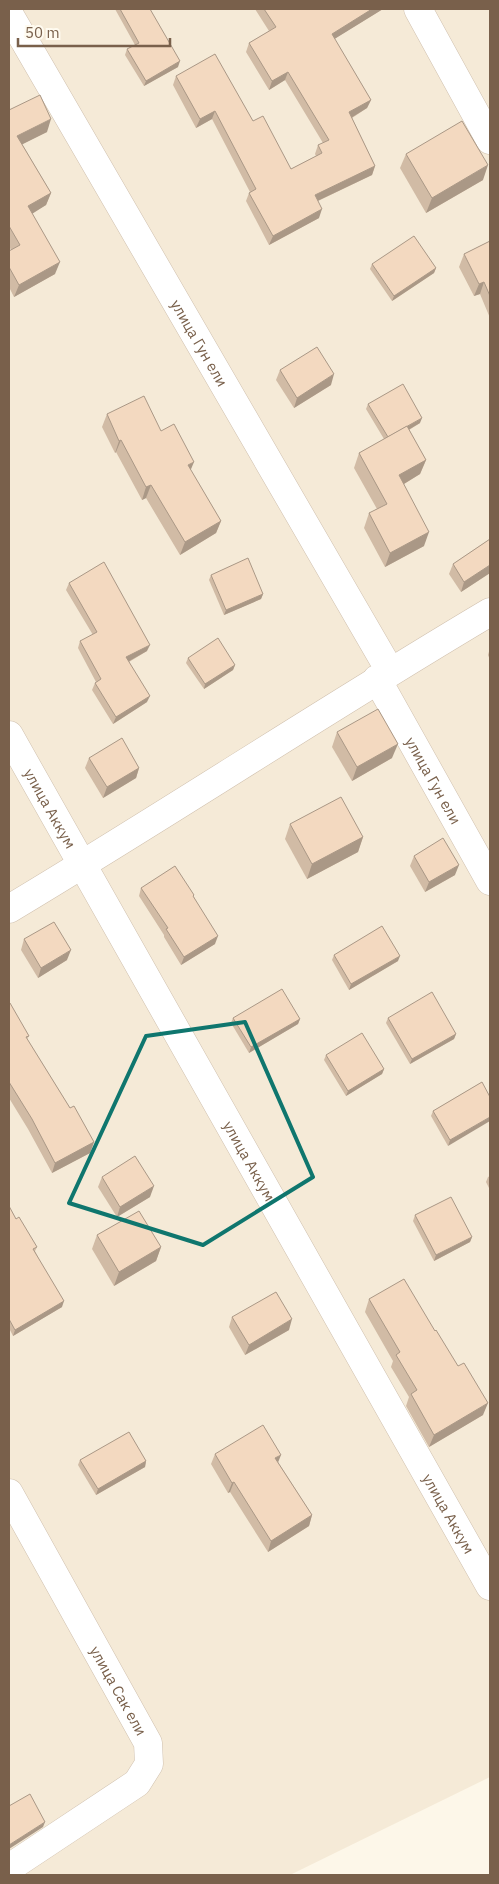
<svg xmlns="http://www.w3.org/2000/svg" width="499" height="1884" viewBox="0 0 499 1884" font-family="'IBM Plex Sans',sans-serif">
	<style>
		.residential { fill: #f5ead7 }
		.lines { fill: none; stroke-linecap: round; stroke-linejoin: round }
		.minor-casing { stroke: #d0c0ae; stroke-width: 29 }
		.minor { stroke: #fff; stroke-width: 28 }
		.wall { fill: #d1bba5 }
		.shaded-wall { fill: #aa9886 }
		.building { fill: #f3d9c0; stroke: #aa9886 }
		.marked { fill: none; stroke: #0f766e; stroke-width: 4; stroke-linejoin: round }
		.labels { text-anchor: middle; dominant-baseline: central; stroke-width: 4; stroke-linejoin: round; paint-order: stroke }
		.street-label { font-size: 15px; fill: #79604b; stroke: #fffbf0 }
	</style>
	<rect width="100%" height="100%" fill="#fdf7e9"/>
	<polygon class="residential" points="9,9 490,9 490,1777 290,1875 9,1875"/>
	<g class="lines">
		<defs>
			<g id="minor">
				<polyline points="418,9 490,140"/>
				<path id="s1" d="M9,14L390,671"/>
				<path id="s2" d="M377,679L490,881"/>
				<path id="s3" d="M9,735L490,1586"/>
				<path d="M9,909C171,812 328,708 490,612"/>
				<path id="s4" d="M9,1493L148,1743L149,1764L137,1783L9,1868"/>
			</g>
		</defs>
		<use href="#minor" class="minor-casing"/>
		<use href="#minor" class="minor"/>
	</g>
	<g class="wall">
		<polygon points="115,9 150,9 178,67 144,86 125,55 127,49 135,45"/>
		<polygon points="255,9 383,9 334,39 371,100 367,108 352,118 375,166 372,175 318,201 319,218 269,245 246,201 249,193 250,192 212,119 196,128 173,85 176,76 253,121 291,169 316,156 315,154 318,145 323,143 285,80 269,90 246,52 249,43 269,31"/>
		<polygon points="9,110 47,132 22,144 51,193 46,205 32,213 55,274 14,297 9,287 9,251 11,250 9,246"/>
		<polygon points="406,154 483,180 426,213 400,168"/>
		<polygon points="490,241 490,318 480,294 474,296 459,267 464,254"/>
		<polygon points="372,264 436,268 434,273 392,301 370,269"/>
		<polygon points="280,370 331,385 294,408 276,380"/>
		<polygon points="368,404 420,423 409,430 426,460 420,474 404,484 424,546 385,567 364,528 369,513 377,509 354,468 359,453 384,439 366,409"/>
		<polygon points="107,414 161,431 191,471 221,521 216,533 180,555 146,498 142,500 116,452 115,453 102,427"/>
		<polygon points="490,539 490,573 461,592 449,574 453,564"/>
		<polygon points="211,575 263,594 261,599 224,615 209,580"/>
		<polygon points="69,583 147,651 129,662 147,702 113,724 92,690 95,683 96,682 78,648 80,641 93,635 66,590"/>
		<polygon points="490,648 490,660 488,655"/>
		<polygon points="188,658 235,665 233,670 204,689 186,663"/>
		<polygon points="337,732 392,758 352,781 332,747"/>
		<polygon points="89,758 139,768 136,778 103,798 85,768"/>
		<polygon points="290,824 363,837 358,852 307,879 285,839"/>
		<polygon points="414,856 455,875 425,892 410,866"/>
		<polygon points="141,888 194,897 215,944 181,965 164,937 164,935 139,896"/>
		<polygon points="24,939 67,960 38,978 21,950"/>
		<polygon points="334,955 398,961 349,990 332,960"/>
		<polygon points="9,1004 29,1036 27,1039 70,1108 94,1142 90,1153 52,1173 28,1129 9,1098"/>
		<polygon points="233,1018 300,1019 298,1024 249,1053 231,1023"/>
		<polygon points="388,1018 456,1034 454,1039 410,1064 386,1023"/>
		<polygon points="326,1055 384,1069 382,1074 346,1096 324,1060"/>
		<polygon points="482,1082 448,1146 431,1116 433,1111"/>
		<polygon points="490,1176 490,1190 486,1182 488,1177"/>
		<polygon points="102,1177 150,1197 117,1217 98,1187"/>
		<polygon points="9,1206 16,1219 37,1247 35,1251 62,1307 13,1336 9,1328"/>
		<polygon points="415,1215 472,1237 470,1242 434,1261 413,1221"/>
		<polygon points="97,1235 161,1247 156,1261 114,1286 92,1249"/>
		<polygon points="369,1299 483,1415 429,1447 406,1406 409,1397 391,1367 393,1361 365,1312"/>
		<polygon points="232,1317 289,1330 245,1355 229,1327"/>
		<polygon points="215,1454 278,1462 312,1515 309,1526 268,1552 230,1492 228,1493 211,1464"/>
		<polygon points="80,1460 146,1461 145,1467 96,1495 78,1465"/>
	</g>
	<g class="shaded-wall">
		<polygon points="372,9 383,9 328,43 332,34"/>
		<polygon points="180,61 178,67 144,86 146,81"/>
		<polygon points="288,72 285,80 269,90 272,81"/>
		<polygon points="371,100 367,108 346,121 349,112"/>
		<polygon points="215,111 212,119 196,128 200,119"/>
		<polygon points="51,119 47,132 13,149 17,136"/>
		<polygon points="488,165 483,180 426,213 432,198"/>
		<polygon points="375,166 372,175 311,204 315,195"/>
		<polygon points="51,193 46,205 24,219 28,206"/>
		<polygon points="322,209 319,218 269,245 273,236"/>
		<polygon points="60,262 55,274 14,297 19,285"/>
		<polygon points="436,268 434,273 392,301 394,296"/>
		<polygon points="484,282 480,294 474,296 479,284"/>
		<polygon points="334,374 331,385 294,408 297,398"/>
		<polygon points="422,418 420,423 386,443 388,438"/>
		<polygon points="121,440 116,452 115,453 119,441"/>
		<polygon points="426,460 420,474 394,490 399,475"/>
		<polygon points="194,462 189,474 188,465"/>
		<polygon points="151,485 146,498 142,500 146,487"/>
		<polygon points="221,521 216,533 180,555 185,542"/>
		<polygon points="429,532 424,546 385,567 390,553"/>
		<polygon points="490,565 490,573 461,592 464,582"/>
		<polygon points="263,594 261,599 224,615 226,610"/>
		<polygon points="150,645 147,651 124,664 126,657"/>
		<polygon points="235,665 233,670 204,689 205,684"/>
		<polygon points="150,696 147,702 113,724 116,717"/>
		<polygon points="398,744 392,758 352,781 357,767"/>
		<polygon points="139,768 136,778 103,798 107,787"/>
		<polygon points="363,837 358,852 307,879 312,864"/>
		<polygon points="459,865 455,875 425,892 429,882"/>
		<polygon points="218,936 215,944 181,965 184,957"/>
		<polygon points="71,950 67,960 38,978 41,968"/>
		<polygon points="400,956 398,961 349,990 351,984"/>
		<polygon points="300,1019 298,1024 249,1053 251,1047"/>
		<polygon points="456,1034 454,1039 410,1064 412,1059"/>
		<polygon points="384,1069 382,1074 346,1096 348,1091"/>
		<polygon points="490,1117 490,1121 448,1146 450,1140"/>
		<polygon points="94,1142 90,1153 52,1173 55,1163"/>
		<polygon points="154,1186 150,1197 117,1217 120,1207"/>
		<polygon points="472,1237 470,1242 434,1261 436,1255"/>
		<polygon points="161,1247 156,1261 114,1286 119,1272"/>
		<polygon points="64,1301 62,1307 13,1336 15,1330"/>
		<polygon points="292,1319 289,1330 245,1355 249,1345"/>
		<polygon points="488,1403 483,1415 429,1447 434,1435"/>
		<polygon points="281,1455 277,1465 275,1458"/>
		<polygon points="146,1461 145,1467 96,1495 98,1489"/>
		<polygon points="234,1482 230,1492 228,1493 232,1483"/>
		<polygon points="312,1515 309,1526 268,1552 271,1541"/>
		<polygon points="45,1822 43,1827 9,1849 9,1845"/>
	</g>
	<g class="building">
		<polygon points="120,9 150,9 180,61 146,81 127,49 139,43"/>
		<polygon points="264,9 372,9 332,34 371,100 349,112 375,166 315,195 322,209 273,236 249,193 256,189 215,111 200,119 176,76 215,54 253,121 263,116 291,169 322,153 318,145 329,140 288,72 272,81 249,43 276,27"/>
		<polygon points="40,95 51,119 17,136 51,193 28,206 60,262 19,285 9,267 9,251 20,245 9,226 9,110"/>
		<polygon points="462,121 488,165 432,198 406,154"/>
		<polygon points="414,236 436,268 394,296 372,264"/>
		<polygon points="490,241 490,296 484,282 479,284 464,254"/>
		<polygon points="317,347 334,374 297,398 280,370"/>
		<polygon points="403,384 422,418 388,437 368,404"/>
		<polygon points="144,396 161,431 174,424 194,462 188,465 221,521 185,542 151,485 146,487 121,440 119,441 107,414"/>
		<polygon points="407,426 426,460 399,475 429,532 390,553 369,513 387,504 359,453"/>
		<polygon points="490,539 490,565 464,582 453,564"/>
		<polygon points="248,558 263,594 226,610 211,575"/>
		<polygon points="104,562 150,645 126,657 150,696 116,717 95,683 101,679 80,641 97,632 69,583"/>
		<polygon points="218,638 235,665 205,684 188,658"/>
		<polygon points="378,709 398,744 357,767 337,732"/>
		<polygon points="122,738 139,768 107,787 89,758"/>
		<polygon points="341,797 363,837 312,864 290,824"/>
		<polygon points="443,838 459,865 429,882 414,856"/>
		<polygon points="175,866 194,895 193,896 218,936 184,957 166,929 168,928 141,888"/>
		<polygon points="54,922 71,950 41,968 24,939"/>
		<polygon points="382,926 400,956 351,984 334,955"/>
		<polygon points="282,989 300,1019 251,1047 233,1018"/>
		<polygon points="432,992 456,1034 412,1059 388,1018"/>
		<polygon points="10,1003 29,1036 26,1037 70,1108 74,1106 94,1142 55,1163 32,1119 9,1082 9,1004"/>
		<polygon points="362,1033 384,1069 348,1091 326,1055"/>
		<polygon points="482,1082 490,1097 490,1117 450,1140 433,1111"/>
		<polygon points="135,1156 154,1186 120,1207 102,1177"/>
		<polygon points="451,1197 472,1237 436,1255 415,1215"/>
		<polygon points="9,1206 16,1219 19,1217 37,1247 33,1249 64,1301 15,1330 9,1319"/>
		<polygon points="139,1211 161,1247 119,1272 97,1235"/>
		<polygon points="404,1279 435,1331 436,1330 458,1366 464,1363 488,1403 434,1435 411,1394 417,1390 396,1355 400,1352 369,1299"/>
		<polygon points="276,1292 292,1319 249,1345 232,1317"/>
		<polygon points="263,1425 281,1455 275,1458 312,1515 271,1541 234,1482 232,1483 215,1454"/>
		<polygon points="129,1432 146,1461 98,1489 80,1460"/>
		<polygon points="30,1794 45,1822 9,1845 9,1806"/>
	</g>
	<path class="marked" d="M245,1022L313,1177L203,1245L69,1203L146,1036Z"/>
	<g class="labels">
		<g class="street-label">
			<text stroke="none"><textPath href="#s1" startOffset="380">улица Гун ели</textPath></text>
			<text stroke="none"><textPath href="#s2" startOffset="116">улица Гун ели</textPath></text>
			<text stroke="none"><textPath href="#s3" startOffset="84">улица Аккум</textPath></text>
			<text stroke="none"><textPath href="#s3" startOffset="489">улица Аккум</textPath></text>
			<text stroke="none"><textPath href="#s3" startOffset="894">улица Аккум</textPath></text>
			<text stroke="none"><textPath href="#s4" startOffset="226">улица Сак ели</textPath></text>
		</g>
	</g>
	<rect width="499" height="1884" fill="none" stroke="#79604b" stroke-width="20"/>
	<path d="M18 38v8h152v-8" fill="none" stroke="#79604b" stroke-width="2.5"/>
	<text x="25" y="38" font-size="15" fill="#79604b" stroke="#fffbf0" stroke-width="4" paint-order="stroke">50 m</text>
</svg>
